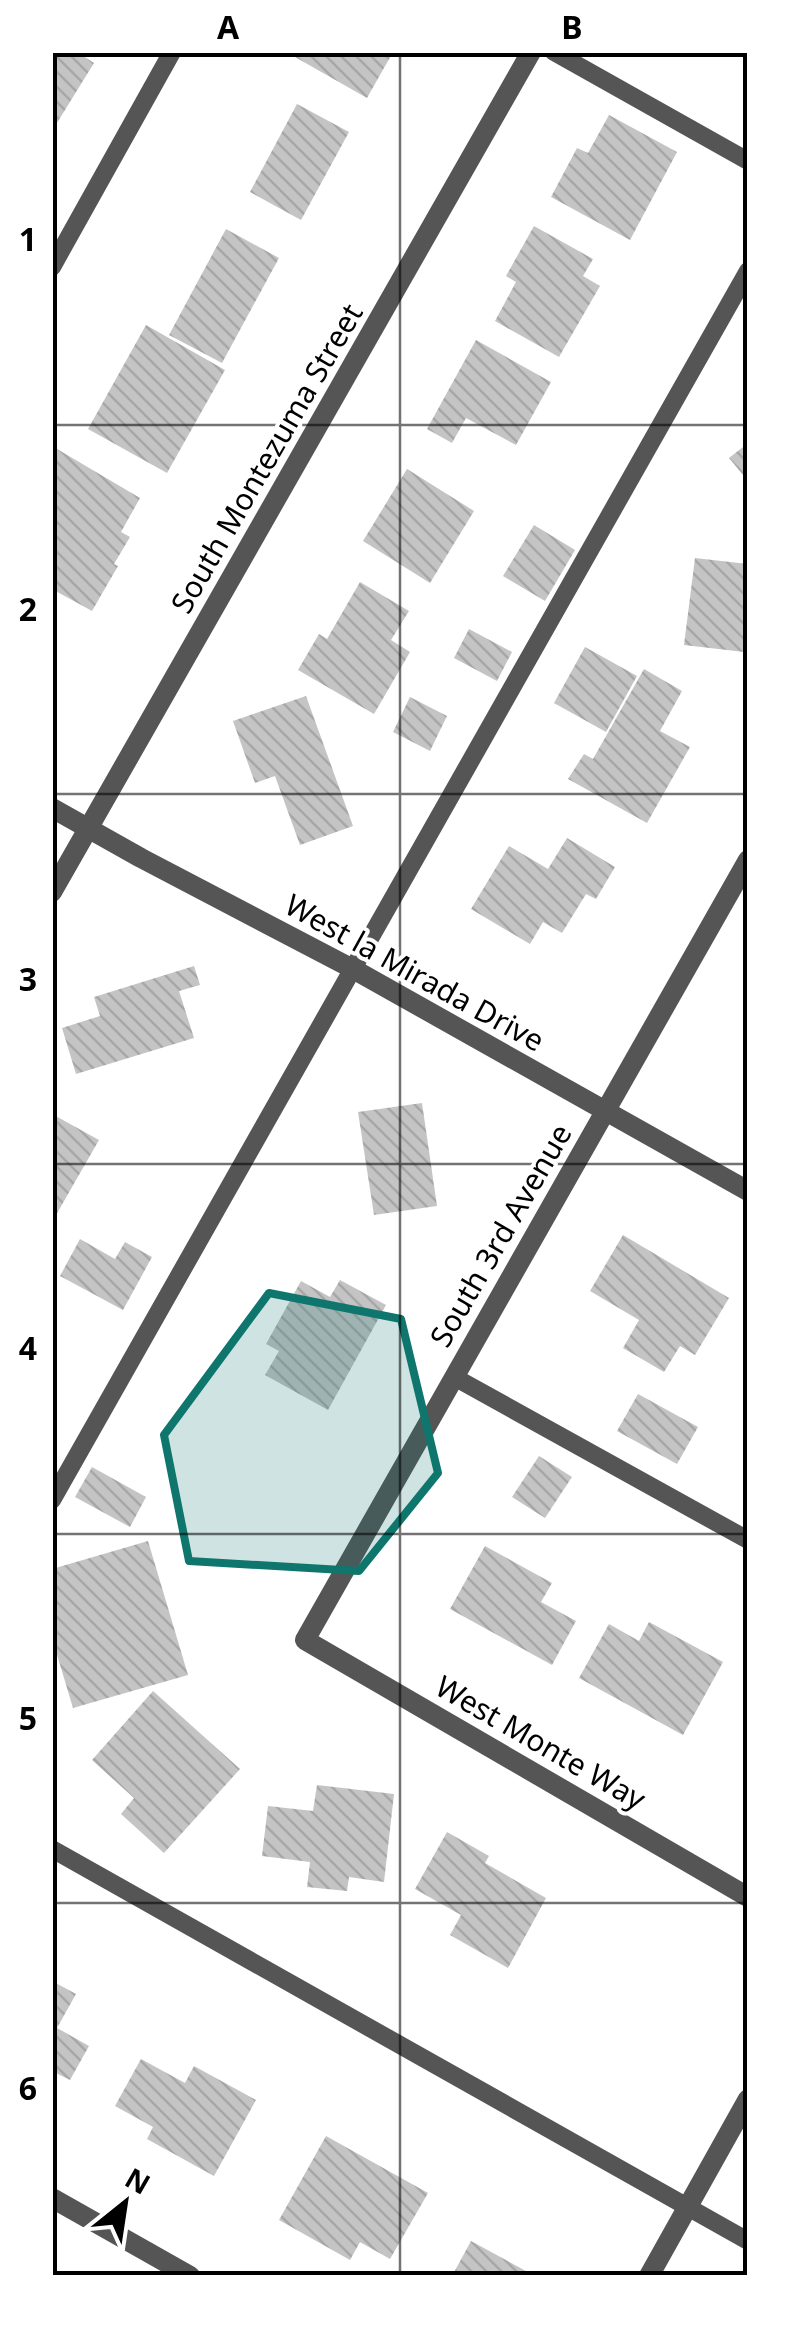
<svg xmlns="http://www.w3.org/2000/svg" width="800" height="2328" viewBox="0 0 800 2328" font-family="'Noto Sans',sans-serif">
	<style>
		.building { fill: url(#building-back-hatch) }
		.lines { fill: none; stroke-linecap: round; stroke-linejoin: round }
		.lane { stroke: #555; stroke-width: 18 }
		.street { stroke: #555; stroke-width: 20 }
		.marked { fill: #0f766e; fill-opacity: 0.2; stroke: #0f766e; stroke-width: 8; stroke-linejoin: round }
		.grid { fill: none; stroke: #000; stroke-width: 2.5; stroke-opacity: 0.55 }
		.labels { text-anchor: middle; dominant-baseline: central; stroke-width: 8; stroke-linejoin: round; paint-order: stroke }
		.street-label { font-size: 30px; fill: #000; stroke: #fff }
		.neatline { fill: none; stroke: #000; stroke-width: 4 }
		.grid-label { font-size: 32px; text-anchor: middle; font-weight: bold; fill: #000 }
	</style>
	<defs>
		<pattern id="building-back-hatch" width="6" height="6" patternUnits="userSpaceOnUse" patternTransform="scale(2.5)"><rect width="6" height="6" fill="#c4c4c4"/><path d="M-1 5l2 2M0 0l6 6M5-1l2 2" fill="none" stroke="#a7a7a7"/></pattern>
	</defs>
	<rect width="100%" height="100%" fill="#fff"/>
	<g class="building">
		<polygon points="57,52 77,52 94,63 52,131 52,55"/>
		<polygon points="297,52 393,52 367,98 295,57"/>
		<polygon points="297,104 349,132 301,220 250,192"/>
		<polygon points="609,115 677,152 630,240 551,197 577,148 588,153"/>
		<polygon points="534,226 593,259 583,276 600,286 559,357 495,321 516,282 506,276"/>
		<polygon points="226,229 279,258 222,363 169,335"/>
		<polygon points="146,325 225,370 167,473 88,429"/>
		<polygon points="476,340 551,382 516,445 466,418 452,443 427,429"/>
		<polygon points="748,443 748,481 729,458"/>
		<polygon points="52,446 140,498 121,532 130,537 114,564 118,566 92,611 52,589"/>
		<polygon points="407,469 474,511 430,583 363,541"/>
		<polygon points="534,525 575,550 545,601 503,576"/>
		<polygon points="695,558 748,564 748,620 744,652 684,645"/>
		<polygon points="360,582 409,611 391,640 410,652 374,714 298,670 319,634 327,639"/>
		<polygon points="469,629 512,652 497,681 454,658"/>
		<polygon points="585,647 637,676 606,732 554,703"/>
		<polygon points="644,669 682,691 660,731 690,747 647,823 568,779 584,754 593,759"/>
		<polygon points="306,696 353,826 300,845 275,776 255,783 233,721"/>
		<polygon points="410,697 447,716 430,751 393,732"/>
		<polygon points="567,838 615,867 596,899 586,894 562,933 543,922 530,944 471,909 509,846 548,869"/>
		<polygon points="194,966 200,985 179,991 194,1038 76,1074 62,1028 100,1016 94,997"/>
		<polygon points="422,1103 437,1206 374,1215 358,1112"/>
		<polygon points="52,1114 99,1140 52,1222"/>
		<polygon points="623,1235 729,1298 695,1355 680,1346 664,1372 623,1348 639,1320 590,1291"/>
		<polygon points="80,1239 115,1259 125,1242 152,1257 123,1310 60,1276"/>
		<polygon points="340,1280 386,1305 328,1410 265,1375 279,1351 266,1344 301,1281 330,1297"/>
		<polygon points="638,1394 698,1427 677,1464 617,1431"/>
		<polygon points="539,1456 572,1477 545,1518 512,1497"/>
		<polygon points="92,1467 146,1497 130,1527 75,1497"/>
		<polygon points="148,1541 188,1675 73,1708 52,1638 52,1569"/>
		<polygon points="485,1546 552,1583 541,1602 576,1621 552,1665 450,1609"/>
		<polygon points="649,1622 723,1662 683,1735 579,1678 609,1624 639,1641"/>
		<polygon points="153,1691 240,1769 164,1853 121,1814 134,1798 92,1760"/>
		<polygon points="317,1785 394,1794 384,1882 349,1877 347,1891 307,1887 310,1862 262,1856 268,1806 313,1811"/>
		<polygon points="447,1832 489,1856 485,1863 546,1898 508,1968 450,1935 461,1915 415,1889"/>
		<polygon points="52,1981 76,1994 57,2028 89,2046 70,2080 52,2071"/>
		<polygon points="141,2059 185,2083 194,2066 256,2100 214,2176 147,2139 153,2127 115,2106"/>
		<polygon points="326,2136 428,2193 390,2259 360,2242 350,2260 279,2220"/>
		<polygon points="471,2241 535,2276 452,2276"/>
	</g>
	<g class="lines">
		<g class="lane">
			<polyline points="554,52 748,161"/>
			<polyline points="52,267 172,52"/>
			<polyline points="454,1377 748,1540"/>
			<polyline points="52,1500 748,271"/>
			<polyline points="52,1849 748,2241"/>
		</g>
		<g class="street">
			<polyline points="52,808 141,858 353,969 748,1191"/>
			<polyline points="748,860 305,1640 748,1897"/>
			<polyline points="52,892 531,52"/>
			<polyline points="52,2198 190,2276"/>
			<polyline points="649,2276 748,2099"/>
		</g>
	</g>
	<path class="marked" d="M269,1293L401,1319L438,1473L359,1571L189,1561L164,1435Z"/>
	<path class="grid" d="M400,52V2276M52,425H748M52,794H748M52,1164H748M52,1534H748M52,1903H748"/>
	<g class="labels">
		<g class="street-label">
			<text transform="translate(266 458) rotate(-60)">South Montezuma Street</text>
			<text transform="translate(415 972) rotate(29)">West la Mirada Drive</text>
			<text transform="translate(500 1235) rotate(-60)">South 3rd Avenue</text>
			<text transform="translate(541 1742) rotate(30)">West Monte Way</text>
		</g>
	</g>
	<rect width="800" height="2328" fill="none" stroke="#ffffff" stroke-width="110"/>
	<g transform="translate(125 2203) rotate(30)" stroke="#ffffff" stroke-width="8" paint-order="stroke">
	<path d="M0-8L18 38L0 25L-18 38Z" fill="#000000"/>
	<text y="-15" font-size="28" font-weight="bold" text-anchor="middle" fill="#000000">N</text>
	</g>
	<rect x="55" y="55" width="690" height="2218" class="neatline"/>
	<g class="grid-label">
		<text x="228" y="39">A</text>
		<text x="572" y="39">B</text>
		<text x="28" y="251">1</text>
		<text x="28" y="621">2</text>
		<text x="28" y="991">3</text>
		<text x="28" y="1360">4</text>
		<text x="28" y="1730">5</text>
		<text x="28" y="2100">6</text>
	</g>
</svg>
